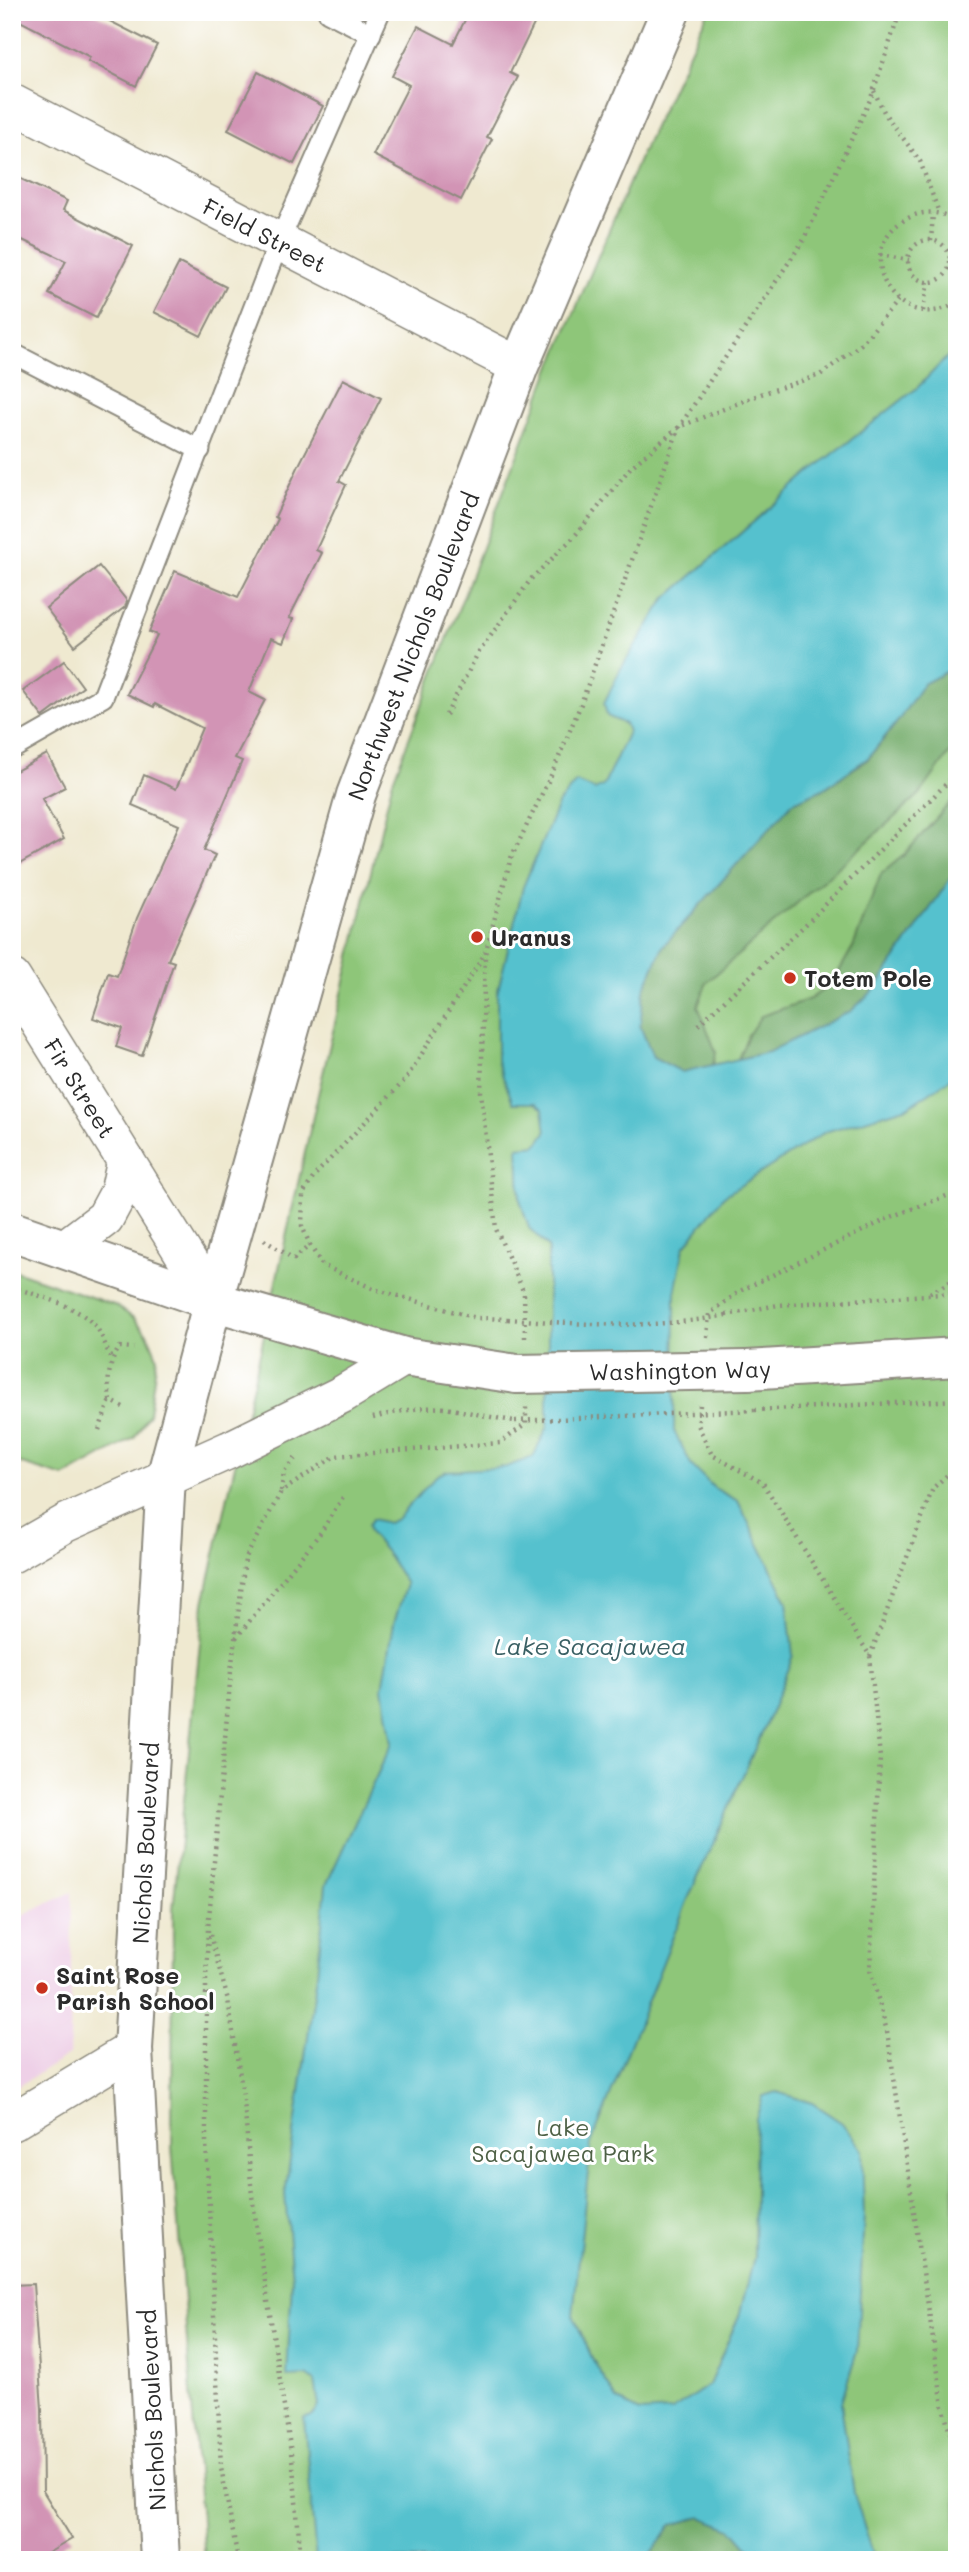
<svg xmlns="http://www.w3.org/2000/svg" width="969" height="2572" viewBox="0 0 969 2572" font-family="Mali,sans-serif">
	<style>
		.built { fill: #eed0e7 }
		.green { fill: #8ec679; stroke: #5c7852; stroke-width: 2 }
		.forest { fill: #72ab69; stroke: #4e6b4a; stroke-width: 2 }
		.water { fill: #55c1ce; stroke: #40767c; stroke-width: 2 }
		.building { fill: #d294b5 }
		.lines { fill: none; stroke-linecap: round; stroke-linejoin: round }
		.service-casing { stroke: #8d8a7e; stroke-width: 23 }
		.minor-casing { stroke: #8d8a7e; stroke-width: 40 }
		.secondary-casing { stroke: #8d8a7e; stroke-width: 42 }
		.path { stroke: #8d8a7e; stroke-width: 4.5; stroke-dasharray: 2 5; stroke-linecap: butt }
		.service { stroke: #fff; stroke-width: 19 }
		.minor { stroke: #fff; stroke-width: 37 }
		.secondary { stroke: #fff; stroke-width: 38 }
		.secondary-bridge-casing { stroke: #8d8a7e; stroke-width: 42; stroke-linecap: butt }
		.path-bridge { stroke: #8d8a7e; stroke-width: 4.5; stroke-dasharray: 2 5; stroke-linecap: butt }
		.secondary-bridge { stroke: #fff; stroke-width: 38 }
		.poi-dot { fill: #c8321e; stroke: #fff; stroke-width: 2.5 }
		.labels { text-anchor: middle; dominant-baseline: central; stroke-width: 6; stroke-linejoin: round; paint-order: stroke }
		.street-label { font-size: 23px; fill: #2b2b2b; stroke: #fff }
		.poi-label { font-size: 23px; font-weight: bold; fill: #2b2b2b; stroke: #fff; text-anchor: start }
		.park-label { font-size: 23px; fill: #4e6146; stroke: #fff }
		.water-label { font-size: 24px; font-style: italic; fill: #3a6064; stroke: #fff }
	</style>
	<rect width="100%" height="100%" fill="#fff"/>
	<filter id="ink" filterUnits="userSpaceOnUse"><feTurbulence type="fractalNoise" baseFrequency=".0143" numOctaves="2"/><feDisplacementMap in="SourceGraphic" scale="14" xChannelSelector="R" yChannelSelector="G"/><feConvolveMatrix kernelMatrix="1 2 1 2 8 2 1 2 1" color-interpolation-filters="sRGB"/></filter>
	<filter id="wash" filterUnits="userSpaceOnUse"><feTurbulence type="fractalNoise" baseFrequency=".00686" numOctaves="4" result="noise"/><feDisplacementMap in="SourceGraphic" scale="28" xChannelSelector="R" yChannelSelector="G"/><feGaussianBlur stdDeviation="1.57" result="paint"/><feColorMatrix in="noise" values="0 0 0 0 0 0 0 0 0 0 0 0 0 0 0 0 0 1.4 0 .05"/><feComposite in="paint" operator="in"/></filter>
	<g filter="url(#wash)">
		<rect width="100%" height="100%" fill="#efe9d0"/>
		<polygon class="built" points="72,1892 70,2054 12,2090 12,1921"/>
		<g class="green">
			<polygon points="708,12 957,12 957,1701 952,1997 957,2560 204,2560 172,2147 173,1909 204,1603 316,1103 392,783 551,367 641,155"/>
			<polygon points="12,1270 114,1305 134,1318 148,1335 157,1357 149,1414 134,1438 64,1477 12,1461"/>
		</g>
		<g class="forest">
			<polygon points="957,666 957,740 951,751 920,794 867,842 707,982 698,1006 716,1052 713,1065 682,1072 653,1057 640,1026 644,990 663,946 793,802 823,789 868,759 898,721 923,684"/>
			<polygon points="957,795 957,869 875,989 851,1011 769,1052 738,1059 748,1035 761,1016 810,999 832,983 853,947 881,874 904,855"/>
			<polygon points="701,2517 732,2529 759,2560 647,2560 671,2525"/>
		</g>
		<polygon class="water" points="957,347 957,666 923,684 898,721 868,758 823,789 793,802 663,946 644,990 640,1026 653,1057 682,1072 769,1052 851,1011 875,989 957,869 957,1074 908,1107 825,1132 724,1196 684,1247 675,1293 674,1431 692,1466 714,1488 738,1501 787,1601 793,1655 772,1710 688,1899 591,2144 573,2315 593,2360 617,2400 640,2412 672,2410 709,2385 739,2316 754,2258 756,2119 763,2096 777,2092 812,2103 842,2123 862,2150 864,2215 857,2350 841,2403 854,2493 875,2560 759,2560 732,2529 701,2517 671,2525 647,2560 316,2560 304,2418 313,2416 319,2405 315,2382 307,2376 287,2377 292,2279 285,2194 317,1974 326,1885 392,1743 383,1688 394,1623 406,1584 385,1551 369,1532 368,1525 372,1519 388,1523 397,1519 436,1476 446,1471 506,1467 533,1457 548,1426 548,1247 529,1228 520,1200 518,1147 537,1145 546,1132 543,1109 535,1103 513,1103 497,1061 497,994 523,887 559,802 576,782 595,790 604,785 628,732 625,724 607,716 604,703 620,670 665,599 819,465 917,388"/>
		<g id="blocks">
			<g class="building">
				<polygon points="12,12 92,12 157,45 136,86 88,61 90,57 12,17"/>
				<polygon points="469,12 540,12 510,73 518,77 487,137 492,139 461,200 373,155 409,85 392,76 418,26 453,44"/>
				<polygon points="258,72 323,106 294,164 228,130"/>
				<polygon points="19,178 67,201 63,210 133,246 96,318 49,294 66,261 12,235 12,192"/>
				<polygon points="179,263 226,287 201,336 154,312"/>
				<polygon points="343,379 381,398 339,481 346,485 316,550 322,553 289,618 293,619 283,643 271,638 249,692 265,700 235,758 242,761 204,850 215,855 168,960 174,962 142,1056 116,1047 122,1028 93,1018 108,973 117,976 137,918 179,825 132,805 144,775 176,789 202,728 155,704 154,707 127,694 157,635 149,632 175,571 238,597 278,519 275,517 300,463"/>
				<polygon points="99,566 127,601 125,607 75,646 46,608"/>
				<polygon points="64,661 83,687 43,717 23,691"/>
				<polygon points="47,754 65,787 42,799 64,839 12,868 12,773"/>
				<polygon points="33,2284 42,2409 43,2491 72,2539 36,2560 12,2560 12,2285"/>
			</g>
		</g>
	</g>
	<g filter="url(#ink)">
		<use href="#blocks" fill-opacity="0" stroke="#8d8a7e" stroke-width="2"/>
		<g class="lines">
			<defs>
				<g id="service">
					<polyline points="328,12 371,34"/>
					<polyline points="12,353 200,450"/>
					<polyline points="12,749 103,697 279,242 380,12"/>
				</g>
				<g id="minor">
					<polyline points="12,103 519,366"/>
					<polyline points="12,978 213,1301"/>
					<polyline points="64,1249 105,1218 119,1192 126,1161"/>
					<polyline points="12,1554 66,1523 229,1450 343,1394 404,1357"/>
					<polyline points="12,2122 133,2049"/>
				</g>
				<g id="secondary">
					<polyline points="12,1231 213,1301 404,1357 517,1374"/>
					<polyline points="747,1370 957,1357"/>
					<polyline points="160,2560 133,2049 166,1478 213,1301 356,795 519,366 670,12"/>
				</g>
			</defs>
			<use href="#service" class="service-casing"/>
			<use href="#minor" class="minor-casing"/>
			<use href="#secondary" class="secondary-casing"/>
			<g class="path">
				<polyline points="874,91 885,114 920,161 939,213"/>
				<path d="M957,221C946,213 928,210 915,215C845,241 891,340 957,303"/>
				<circle cx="929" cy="261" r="21"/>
				<polyline points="931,241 933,213"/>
				<polyline points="880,255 909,260"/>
				<polyline points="923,311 928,282"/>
				<polyline points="446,715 477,655 531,579 573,538 631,467 679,427 761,394 820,375 861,344 898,301"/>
				<polyline points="698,1025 804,926 957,773"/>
				<polyline points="264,1240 294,1259 310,1245 302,1226 303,1194 315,1175 406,1079 484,955"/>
				<polyline points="310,1245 322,1265 374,1289 476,1318 508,1319"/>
				<path d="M12,1287C39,1296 86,1307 100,1333C105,1342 106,1350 112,1358"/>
				<polyline points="930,1293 957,1278"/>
				<polyline points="726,1315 778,1305 957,1293"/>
				<polyline points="707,1337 709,1314 740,1291 891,1217 957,1192"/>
				<polyline points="525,1338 524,1293 496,1229 481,1092 485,954 511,858 553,771 581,704 679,427 803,241 871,98 900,12"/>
				<polyline points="700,1405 698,1425 712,1455 763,1483 870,1656 880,1757 870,1970 887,2031 943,2406 957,2459"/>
				<path d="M123,1407L110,1400C107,1380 108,1364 120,1347L134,1348"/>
				<polyline points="755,1410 957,1400"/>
				<path d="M373,1418C395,1412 421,1406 444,1408C467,1411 491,1418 515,1421"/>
				<polyline points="99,1430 110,1400"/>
				<polyline points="281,1491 284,1472 297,1456"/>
				<polyline points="236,1638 321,1532 343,1497"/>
				<polyline points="870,1656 933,1488 957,1466"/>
				<polyline points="210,1935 228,2000 244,2101 252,2196 293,2466 301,2560"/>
				<polyline points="238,2560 221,2467 206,2141 206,1978 208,1929 231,1671 245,1559 281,1492 335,1456 500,1443 526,1424 526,1407"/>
			</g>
			<use href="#service" class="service"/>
			<use href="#minor" class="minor"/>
			<use href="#secondary" class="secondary"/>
			<defs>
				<polyline id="secondary-bridge" points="517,1374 747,1370"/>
			</defs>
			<use href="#secondary-bridge" class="secondary-bridge-casing"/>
			<g class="path-bridge">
				<path d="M508,1319C580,1324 654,1330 726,1315"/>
				<polyline points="515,1421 755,1410"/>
			</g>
			<use href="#secondary-bridge" class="secondary-bridge"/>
		</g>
	</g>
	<g class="poi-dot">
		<circle cx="477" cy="937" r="7"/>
		<circle cx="790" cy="978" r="7"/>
		<circle cx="42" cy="1988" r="7"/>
	</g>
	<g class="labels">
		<g class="street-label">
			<text transform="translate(265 235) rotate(27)">Field Street</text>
			<text transform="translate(413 646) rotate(-69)">Northwest Nichols Boulevard</text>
			<text transform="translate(80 1088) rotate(58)">Fir Street</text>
			<text transform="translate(680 1370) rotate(-1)">Washington Way</text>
			<text transform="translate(145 1843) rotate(-87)">Nichols Boulevard</text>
			<text transform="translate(152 2410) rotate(-93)">Nichols Boulevard</text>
		</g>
		<g class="poi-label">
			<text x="491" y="937">Uranus</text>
			<text x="804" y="978">Totem Pole</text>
			<text x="56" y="1975">Saint Rose<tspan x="56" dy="26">Parish School</tspan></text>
		</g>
		<g class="park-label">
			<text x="563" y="2127">Lake<tspan x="563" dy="26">Sacajawea Park</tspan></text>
		</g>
		<g class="water-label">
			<text x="590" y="1645">Lake Sacajawea</text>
		</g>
	</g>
	<rect width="969" height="2572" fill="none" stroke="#fff" stroke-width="42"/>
</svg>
